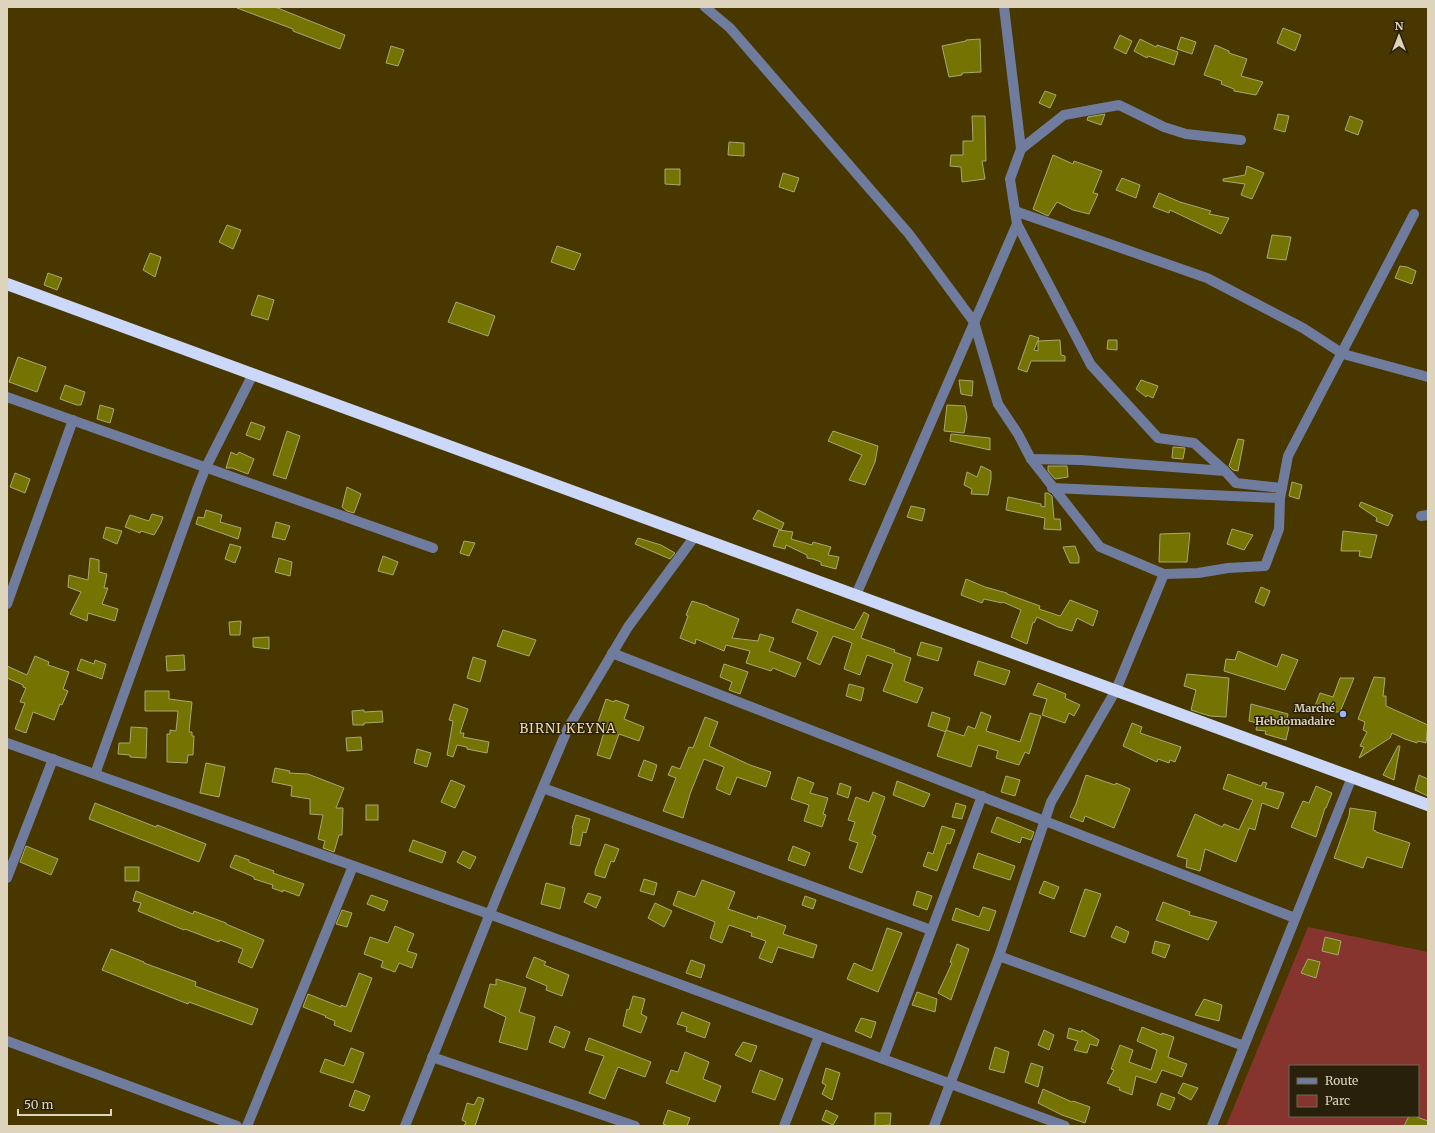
<svg xmlns="http://www.w3.org/2000/svg" width="1435" height="1133" viewBox="0 0 1435 1133" font-family="Merriweather,serif">
	<style>
		.green { fill: #85352d; fill-rule: evenodd }
		.building { fill: #757403; stroke: #a7a874 }
		.lines { fill: none; stroke-linecap: round; stroke-linejoin: round }
		.minor { stroke: #707c9d; stroke-width: 10 }
		.highway { stroke: #ccd8f9; stroke-width: 12 }
		.poi-dot { fill: #9bb5fd; stroke: #28200b; stroke-width: 1.5 }
		.labels { text-anchor: middle; dominant-baseline: central; stroke-width: 3; stroke-linejoin: round; paint-order: stroke }
		.poi-label { font-size: 11px; font-weight: bold; fill: #ded4bb; stroke: #28200b; text-anchor: end }
		.quarter-label { font-size: 13px; letter-spacing: 1px; fill: #efdaa6; stroke: #28200b }
	</style>
	<rect width="100%" height="100%" fill="#493700"/>
	<path class="green" d="M1308,927L1428,952V1126H1226ZM1290,1066H1418V1116H1290Z"/>
	<g class="building">
		<polygon points="237,7 275,7 345,35 340,49 293,31 293,29 237,8"/>
		<polygon points="1283,28 1301,35 1295,51 1277,43"/>
		<polygon points="1120,35 1132,41 1126,54 1114,48"/>
		<polygon points="1181,37 1196,42 1192,54 1177,49"/>
		<polygon points="980,39 981,72 962,73 962,75 949,77 942,46 966,41 966,40"/>
		<polygon points="1140,39 1156,47 1157,45 1178,52 1174,65 1148,56 1147,58 1134,51"/>
		<polygon points="1215,45 1229,51 1229,53 1247,59 1241,76 1263,82 1256,95 1234,91 1234,89 1221,84 1222,81 1204,75"/>
		<polygon points="391,46 404,50 398,66 386,63"/>
		<polygon points="1045,91 1056,95 1050,108 1039,103"/>
		<polygon points="1105,114 1101,125 1087,120 1088,117"/>
		<polygon points="1278,114 1289,116 1285,132 1274,129"/>
		<polygon points="972,116 985,116 986,161 982,161 985,179 962,182 961,167 950,166 951,155 963,155 963,141 973,141"/>
		<polygon points="1350,116 1363,121 1358,135 1345,130"/>
		<polygon points="729,142 744,143 744,156 728,155"/>
		<polygon points="1053,155 1073,164 1074,161 1102,171 1093,193 1098,194 1089,214 1073,210 1057,202 1048,216 1033,209"/>
		<polygon points="1247,166 1264,173 1252,199 1241,195 1245,184 1223,181 1223,179 1245,175"/>
		<polygon points="665,169 680,169 680,185 665,184"/>
		<polygon points="783,173 799,178 794,192 779,187"/>
		<polygon points="1122,178 1140,185 1136,198 1116,190"/>
		<polygon points="1159,193 1180,202 1211,211 1209,214 1229,218 1221,234 1170,210 1169,213 1153,207"/>
		<polygon points="227,225 241,230 233,249 219,242"/>
		<polygon points="1272,235 1291,237 1286,260 1267,258"/>
		<polygon points="557,246 581,254 574,270 551,262"/>
		<polygon points="150,253 161,257 155,277 143,270"/>
		<polygon points="1400,266 1407,267 1416,271 1412,284 1395,278"/>
		<polygon points="48,273 62,278 57,290 44,285"/>
		<polygon points="258,295 274,300 268,320 251,315"/>
		<polygon points="456,302 495,316 488,336 448,322"/>
		<polygon points="1030,335 1039,338 1034,350 1038,351 1038,341 1060,340 1061,355 1065,356 1065,361 1031,361 1027,372 1018,369"/>
		<polygon points="1108,340 1117,340 1117,350 1107,349"/>
		<polygon points="18,357 46,367 37,392 9,382"/>
		<polygon points="959,380 973,381 972,396 961,394"/>
		<polygon points="1141,380 1158,386 1153,398 1147,395 1146,397 1136,389"/>
		<polygon points="65,385 85,392 81,405 77,405 60,399"/>
		<polygon points="100,405 114,409 110,423 97,419"/>
		<polygon points="947,405 965,406 967,417 964,433 944,431"/>
		<polygon points="251,422 265,427 260,440 246,435"/>
		<polygon points="287,431 300,436 286,479 273,475"/>
		<polygon points="833,431 878,446 875,462 865,485 849,480 862,455 828,441"/>
		<polygon points="951,434 990,438 990,450 950,441"/>
		<polygon points="1238,439 1244,440 1238,471 1233,470 1229,466"/>
		<polygon points="1173,447 1185,448 1183,459 1172,458"/>
		<polygon points="231,452 237,455 239,452 254,459 248,474 232,468 226,468"/>
		<polygon points="981,466 991,471 991,479 988,495 971,494 972,489 964,485 967,472 977,477"/>
		<polygon points="1048,466 1067,466 1068,477 1055,479 1048,471"/>
		<polygon points="15,473 30,479 25,493 10,487"/>
		<polygon points="1292,482 1302,485 1299,499 1289,496"/>
		<polygon points="347,487 361,494 354,513 347,511 342,507"/>
		<polygon points="1045,493 1048,493 1052,496 1054,519 1060,519 1061,530 1044,529 1045,518 1006,510 1008,497 1041,504 1041,506 1045,507"/>
		<polygon points="1361,502 1393,515 1388,526 1376,521 1377,518 1359,506"/>
		<polygon points="911,506 925,509 922,521 907,517"/>
		<polygon points="206,510 222,515 220,522 241,528 238,539 196,524 198,517 204,518"/>
		<polygon points="758,510 784,523 781,530 753,519"/>
		<polygon points="152,514 163,517 161,523 154,535 141,531 140,533 125,527 130,515 149,521"/>
		<polygon points="276,522 290,526 285,540 272,537"/>
		<polygon points="106,527 122,531 117,544 103,538"/>
		<polygon points="1232,529 1253,535 1244,550 1227,544"/>
		<polygon points="779,530 793,532 791,539 812,545 813,542 831,547 828,555 839,557 836,569 821,565 821,562 813,559 807,558 807,555 786,545 785,549 773,546"/>
		<polygon points="1343,531 1377,535 1371,558 1359,556 1360,551 1341,551"/>
		<polygon points="1190,533 1187,562 1159,562 1160,534"/>
		<polygon points="638,538 661,545 675,553 670,559 635,544"/>
		<polygon points="464,541 475,543 469,556 460,553"/>
		<polygon points="230,544 241,547 235,563 225,559"/>
		<polygon points="1075,546 1079,557 1079,563 1070,563 1063,547"/>
		<polygon points="383,556 398,562 393,575 378,571"/>
		<polygon points="90,558 99,560 99,572 107,574 104,588 108,588 102,604 118,609 115,621 88,613 87,621 70,614 81,592 68,587 69,575 88,580"/>
		<polygon points="279,558 292,562 290,576 275,572"/>
		<polygon points="966,579 985,587 1007,593 1007,594 1040,606 1039,609 1060,616 1061,615 1070,600 1098,611 1093,626 1077,618 1072,631 1058,627 1037,617 1034,623 1033,622 1027,644 1011,637 1021,610 1003,602 1002,603 984,599 982,603 961,595"/>
		<polygon points="1261,587 1270,591 1264,606 1255,602"/>
		<polygon points="692,601 708,606 708,607 739,619 732,638 758,641 760,634 774,638 769,651 801,663 795,677 773,668 771,671 746,663 750,651 726,645 724,651 696,639 695,644 680,638 688,616 686,615"/>
		<polygon points="797,609 854,630 864,612 869,615 861,638 895,650 894,652 911,658 904,681 923,688 917,703 883,691 893,664 867,655 860,675 844,669 852,643 833,636 820,665 807,659 818,632 792,622"/>
		<polygon points="241,621 240,635 230,635 229,622"/>
		<polygon points="503,630 536,640 529,656 497,646"/>
		<polygon points="269,637 269,649 253,647 253,638"/>
		<polygon points="921,642 942,648 938,661 917,655"/>
		<polygon points="1238,651 1277,667 1282,654 1298,660 1285,690 1224,671 1226,659 1235,660"/>
		<polygon points="184,655 185,670 167,671 166,656"/>
		<polygon points="35,656 49,662 48,665 69,672 63,689 68,691 62,705 60,704 54,720 33,712 26,733 15,729 25,703 20,702 26,688 23,687 23,685 7,678 7,666 27,675"/>
		<polygon points="473,657 486,661 480,682 467,678"/>
		<polygon points="81,659 94,664 95,660 106,664 102,679 77,670"/>
		<polygon points="978,661 1010,671 1005,685 974,675"/>
		<polygon points="724,664 748,672 740,694 729,690 732,682 720,677"/>
		<polygon points="1187,674 1229,678 1226,717 1210,716 1191,710 1196,690 1184,686"/>
		<polygon points="1374,677 1385,678 1383,696 1386,696 1386,706 1428,725 1426,743 1418,741 1417,743 1405,739 1392,733 1390,738 1359,758 1364,747 1360,746 1367,732 1363,730 1365,722 1358,719"/>
		<polygon points="1340,678 1354,678 1340,712 1330,712 1315,706 1320,693 1333,697"/>
		<polygon points="1038,683 1066,694 1065,698 1080,705 1074,716 1069,713 1065,723 1042,715 1047,699 1033,695"/>
		<polygon points="849,684 864,688 861,701 846,696"/>
		<polygon points="145,691 169,691 169,699 192,702 189,732 192,732 192,736 194,736 193,755 188,755 187,763 167,762 167,734 170,734 170,730 176,731 178,711 145,711"/>
		<polygon points="606,699 614,702 615,700 629,705 624,719 644,727 639,741 619,734 610,759 597,755 605,729 597,725"/>
		<polygon points="454,704 468,709 460,733 464,733 463,737 489,742 487,753 467,749 467,747 457,745 453,757 447,755 453,721 449,720"/>
		<polygon points="1251,704 1288,714 1286,726 1289,727 1286,740 1265,734 1266,731 1256,730 1257,723 1249,721"/>
		<polygon points="364,710 364,712 382,711 383,722 364,723 364,725 353,725 352,711"/>
		<polygon points="932,712 950,718 946,732 928,726"/>
		<polygon points="981,712 991,716 986,731 1020,742 1030,713 1041,716 1029,754 1025,752 1019,765 996,758 998,751 978,745 971,767 937,756 946,730 964,736 968,726 975,729"/>
		<polygon points="705,717 718,722 709,746 750,765 771,772 766,787 737,777 730,795 716,789 724,767 704,759 690,794 683,818 663,811 676,778 668,775 672,766 680,769 689,747 693,748"/>
		<polygon points="1132,723 1142,727 1140,733 1181,747 1175,762 1170,760 1169,763 1158,759 1157,762 1123,746"/>
		<polygon points="131,727 147,728 146,758 130,757 130,755 118,754 119,743 130,743"/>
		<polygon points="361,737 362,750 347,751 346,738"/>
		<polygon points="1398,746 1400,746 1394,780 1383,775"/>
		<polygon points="417,749 431,753 427,767 414,763"/>
		<polygon points="644,760 657,765 652,781 638,776"/>
		<polygon points="206,763 225,767 219,797 200,793"/>
		<polygon points="275,768 290,771 289,773 308,774 344,788 336,808 343,808 342,835 339,835 334,852 323,848 325,841 318,839 323,815 310,814 310,799 291,796 292,786 272,782"/>
		<polygon points="1228,774 1261,786 1263,782 1267,783 1265,788 1284,793 1278,809 1262,803 1255,830 1249,828 1236,862 1205,849 1200,871 1186,867 1187,859 1177,856 1195,814 1222,827 1224,824 1239,830 1253,800 1223,789"/>
		<polygon points="1086,775 1115,785 1116,783 1130,789 1114,828 1085,816 1083,822 1070,817 1076,804"/>
		<polygon points="1419,775 1428,779 1428,796 1415,790"/>
		<polygon points="1006,776 1020,780 1015,796 1001,792"/>
		<polygon points="798,777 814,783 810,793 828,798 823,814 826,815 822,827 804,821 809,805 791,799"/>
		<polygon points="451,780 465,786 455,808 441,802"/>
		<polygon points="897,781 930,794 924,807 893,795"/>
		<polygon points="840,783 851,787 848,798 837,794"/>
		<polygon points="1316,786 1332,793 1326,808 1325,808 1316,837 1291,827 1303,801 1309,803"/>
		<polygon points="873,792 885,797 872,834 876,836 862,873 849,868 858,843 849,840 855,822 848,820 856,797 869,802"/>
		<polygon points="95,803 156,827 157,825 206,844 199,862 89,819"/>
		<polygon points="956,803 966,806 962,819 952,817"/>
		<rect x="366" y="805" width="12" height="15"/>
		<polygon points="1350,808 1376,812 1373,830 1376,831 1376,832 1410,843 1402,868 1367,857 1363,868 1334,858 1349,816"/>
		<polygon points="576,815 590,819 586,833 583,832 580,846 570,844 573,829 572,828"/>
		<polygon points="997,817 1034,832 1031,840 1022,837 1020,843 991,832"/>
		<polygon points="942,826 955,830 950,844 947,843 937,871 923,866 928,852 933,854"/>
		<polygon points="413,840 446,852 442,863 409,851"/>
		<polygon points="605,844 619,849 614,862 611,861 605,878 595,875 595,871"/>
		<polygon points="26,846 58,859 51,875 20,862"/>
		<polygon points="793,846 810,853 805,866 788,860"/>
		<polygon points="463,851 476,857 470,869 457,862"/>
		<polygon points="978,853 1015,866 1010,880 973,868"/>
		<polygon points="235,855 249,860 249,862 274,871 273,873 304,884 299,896 283,890 283,892 272,888 273,885 254,879 254,877 230,867"/>
		<rect x="125" y="867" width="14" height="14"/>
		<polygon points="644,879 657,883 654,895 640,891"/>
		<polygon points="702,880 735,892 728,909 757,919 758,916 786,926 783,934 817,945 813,958 778,947 772,963 759,958 766,941 751,936 752,933 729,925 722,943 710,938 715,922 673,905 678,891 695,897"/>
		<polygon points="1044,881 1059,887 1054,899 1039,893"/>
		<polygon points="546,883 565,888 560,909 541,904"/>
		<polygon points="1085,889 1101,894 1085,937 1070,932"/>
		<polygon points="136,891 193,914 194,911 226,923 226,924 264,940 252,968 238,962 243,949 220,940 219,942 185,929 184,930 138,911 141,903 133,901"/>
		<polygon points="917,891 932,896 927,910 913,905"/>
		<polygon points="588,893 601,897 596,908 584,902"/>
		<polygon points="371,895 388,901 384,911 367,904"/>
		<polygon points="805,896 816,900 813,909 802,905"/>
		<polygon points="1163,902 1190,912 1189,915 1217,922 1208,940 1156,920"/>
		<polygon points="655,903 672,911 664,927 648,918"/>
		<polygon points="983,907 996,911 989,931 952,920 956,908 979,917"/>
		<polygon points="342,910 352,913 347,927 336,924"/>
		<polygon points="395,926 414,934 407,951 417,954 412,968 399,963 395,972 381,967 383,961 364,954 370,937 388,943"/>
		<polygon points="1116,926 1129,932 1125,943 1111,937"/>
		<polygon points="887,928 902,933 878,992 847,979 854,963 872,971"/>
		<polygon points="1325,937 1341,941 1338,955 1322,951"/>
		<polygon points="1155,941 1170,945 1165,958 1152,953"/>
		<polygon points="957,944 969,949 951,1000 938,993 952,963 950,962"/>
		<polygon points="111,949 144,962 144,963 196,982 195,986 258,1009 252,1025 189,1002 188,1004 102,970"/>
		<polygon points="534,957 546,962 544,965 569,975 562,996 546,990 547,986 526,977"/>
		<polygon points="1308,959 1320,962 1316,978 1301,973"/>
		<polygon points="691,960 705,965 701,978 686,973"/>
		<polygon points="359,973 372,978 351,1032 334,1025 335,1021 325,1017 326,1016 303,1007 308,994 341,1007 341,1005 346,1007"/>
		<polygon points="496,979 526,988 519,1012 535,1017 527,1050 499,1042 506,1017 484,1007 490,984 496,985"/>
		<polygon points="917,992 937,999 935,1012 912,1005"/>
		<polygon points="633,996 645,999 641,1014 647,1017 641,1033 623,1026 627,1009 629,1010"/>
		<polygon points="1204,999 1222,1005 1219,1021 1195,1015"/>
		<polygon points="682,1012 710,1023 705,1038 686,1031 687,1027 677,1024"/>
		<polygon points="861,1018 876,1022 871,1038 855,1031"/>
		<polygon points="555,1026 570,1032 564,1048 549,1042"/>
		<polygon points="1142,1027 1162,1035 1162,1033 1174,1037 1168,1057 1187,1064 1182,1077 1162,1070 1156,1083 1136,1076 1132,1095 1119,1090 1120,1088 1107,1083 1114,1070 1111,1069 1120,1045 1133,1050 1129,1062 1151,1070 1157,1050 1137,1041"/>
		<polygon points="1069,1028 1081,1032 1082,1030 1099,1040 1097,1046 1090,1044 1087,1053 1074,1050 1078,1041 1067,1038"/>
		<polygon points="1044,1030 1054,1035 1049,1050 1038,1045"/>
		<polygon points="589,1038 651,1062 645,1077 618,1067 605,1099 589,1093 604,1056 585,1050"/>
		<polygon points="743,1042 757,1046 751,1062 735,1055"/>
		<polygon points="995,1047 1009,1052 1004,1073 989,1069"/>
		<polygon points="351,1048 364,1053 353,1083 320,1072 325,1059 344,1066"/>
		<polygon points="685,1052 709,1062 703,1079 721,1086 715,1102 666,1083 671,1070 678,1072"/>
		<polygon points="1031,1063 1043,1067 1038,1087 1025,1082"/>
		<polygon points="826,1068 840,1073 832,1100 822,1094 826,1085 822,1083"/>
		<polygon points="760,1070 783,1079 775,1100 752,1092"/>
		<polygon points="1183,1083 1198,1088 1191,1100 1178,1093"/>
		<polygon points="1043,1089 1072,1102 1073,1101 1090,1107 1085,1123 1062,1115 1038,1103"/>
		<polygon points="355,1090 370,1096 364,1111 349,1106"/>
		<polygon points="1161,1093 1175,1098 1170,1110 1157,1105"/>
		<polygon points="478,1097 484,1099 475,1126 464,1126 466,1122 462,1120 467,1103 474,1105"/>
		<polygon points="668,1110 690,1118 687,1126 669,1126 663,1124"/>
		<polygon points="826,1110 838,1116 833,1125 822,1120"/>
		<polygon points="875,1113 891,1113 890,1125 875,1126"/>
		<polygon points="1409,1116 1414,1116 1428,1121 1428,1126 1404,1126"/>
	</g>
	<g class="lines">
		<g class="minor">
			<polyline points="705,7 730,28 909,234 974,322 998,404 1018,434 1031,459 1100,547 1164,574 1198,573 1228,568 1265,566 1279,529 1280,498 1288,456 1414,214"/>
			<polyline points="1004,7 1021,149"/>
			<polyline points="1015,211 1207,278 1303,328 1343,354 1428,377"/>
			<polyline points="1017,224 1091,365 1158,438 1194,443 1225,471 1236,483 1282,488"/>
			<polyline points="7,397 433,548"/>
			<polyline points="1031,459 1081,460 1225,471"/>
			<polyline points="1052,488 1280,498"/>
			<polyline points="1421,516 1428,515"/>
			<polyline points="856,595 1017,224 1010,179 1021,149 1064,115 1119,105 1164,127 1186,134 1241,140"/>
			<polyline points="7,604 73,420"/>
			<polyline points="612,653 1295,918"/>
			<polyline points="7,743 489,914 1065,1126"/>
			<polyline points="95,774 198,487 206,467 253,374"/>
			<polyline points="543,788 931,930"/>
			<polyline points="7,878 53,759"/>
			<polyline points="999,956 1244,1046"/>
			<polyline points="7,1041 237,1126"/>
			<polyline points="432,1057 635,1126"/>
			<polyline points="883,1059 982,796"/>
			<polyline points="247,1126 353,866"/>
			<polyline points="405,1126 499,891 568,728 628,627 695,536"/>
			<polyline points="784,1126 819,1036"/>
			<polyline points="934,1126 999,956 1051,802 1116,690 1164,574"/>
			<polyline points="1212,1126 1352,777"/>
		</g>
		<polyline class="highway" points="7,284 1428,805"/>
	</g>
	<circle class="poi-dot" cx="1343" cy="714" r="4"/>
	<g class="labels">
		<g class="poi-label">
			<text x="1335" y="708">Marché<tspan x="1335" dy="13">Hebdomadaire</tspan></text>
		</g>
		<g class="quarter-label">
			<text x="568" y="728">BIRNI KEYNA</text>
		</g>
	</g>
	<rect width="1435" height="1133" fill="none" stroke="#ded4bb" stroke-width="16"/>
	<rect x="1289" y="1065" width="130" height="52" fill="#28200b" stroke="#716851"/>
	<rect x="1297" y="1078" width="20" height="6" fill="#707c9d" stroke="#716851"/>
	<text x="1325" y="1085" font-size="12" fill="#ded4bb">Route</text>
	<rect x="1297" y="1095" width="20" height="12" fill="#85352d" stroke="#716851"/>
	<text x="1325" y="1105" font-size="12" fill="#ded4bb">Parc</text>
	<g transform="translate(1399 36)" stroke="#28200b" stroke-width="3" paint-order="stroke">
	<path d="M0-3L7 15L0 10L-7 15Z" fill="#ded4bb"/>
	<text y="-6" font-size="11" font-weight="bold" text-anchor="middle" fill="#ded4bb">N</text>
	</g>
	<path d="M18 1109v6h93v-6" fill="none" stroke="#ded4bb" stroke-width="2"/>
	<text x="24" y="1109" font-size="12" fill="#ded4bb" stroke="#28200b" stroke-width="3" paint-order="stroke">50 m</text>
</svg>
